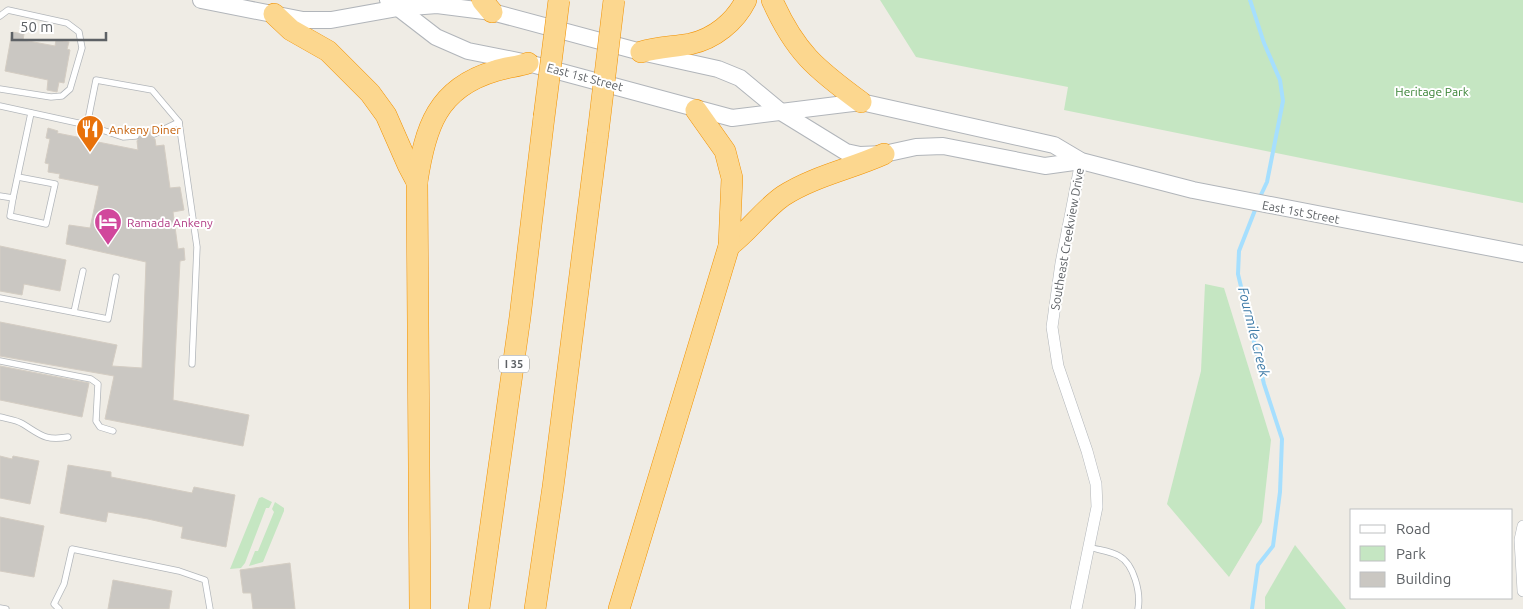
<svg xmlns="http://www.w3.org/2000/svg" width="1523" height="609" viewBox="0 0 1523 609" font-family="Ubuntu,sans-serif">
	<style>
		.green { fill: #c5e6c2 }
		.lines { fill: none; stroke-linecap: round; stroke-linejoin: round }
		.stream { stroke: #a6dffe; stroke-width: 4 }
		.building { fill: #cac7c2; stroke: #d4cdc3 }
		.lane-casing { stroke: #b2b6ba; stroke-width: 7 }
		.street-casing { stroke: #b2b6ba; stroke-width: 12 }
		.secondary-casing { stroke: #b1b5ba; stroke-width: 18 }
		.highway-casing { stroke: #f19202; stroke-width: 22 }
		.lane { stroke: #fff; stroke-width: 5.5 }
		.street { stroke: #fff; stroke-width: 11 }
		.secondary { stroke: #fff; stroke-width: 16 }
		.highway { stroke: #fcd78f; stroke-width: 21 }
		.highway-bridge-casing { stroke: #f19202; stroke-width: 22; stroke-linecap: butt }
		.highway-bridge { stroke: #fcd78f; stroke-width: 21 }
		.labels { text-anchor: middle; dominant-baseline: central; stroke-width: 4; stroke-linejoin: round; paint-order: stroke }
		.shield { fill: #fff; stroke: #8e9093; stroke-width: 1 }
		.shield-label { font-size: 11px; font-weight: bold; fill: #5d6165 }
		.street-label { font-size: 12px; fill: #5d6165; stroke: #fff }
		.park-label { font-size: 12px; fill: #398335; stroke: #fff }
		.food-label { font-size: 12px; fill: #c56008; stroke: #fff; text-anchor: start }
		.hotel-label { font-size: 12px; fill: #b23c85; stroke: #fff; text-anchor: start }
		.water-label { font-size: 14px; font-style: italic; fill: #3f7ba7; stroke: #fff }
	</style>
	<rect width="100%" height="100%" fill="#efece5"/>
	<g class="green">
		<polygon points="880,0 1523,0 1523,203 1064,110 1068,87 916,57"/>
		<polygon points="1205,284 1224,288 1271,440 1262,522 1229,577 1167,504 1201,371"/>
		<polygon points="262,497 272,502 269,508 266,508 245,563 241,568 230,569 259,498"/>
		<polygon points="275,502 284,508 284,511 263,562 249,566 255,551 258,551 274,512 272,509"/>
		<polygon points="1295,545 1346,609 1265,609 1265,597"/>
	</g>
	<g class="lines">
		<g class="stream">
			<polyline points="1250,0 1264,43 1280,80 1283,101 1267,182 1259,199"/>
			<polyline points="1252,609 1258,565 1273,546 1280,492 1282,439 1264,384 1238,274 1239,251 1257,205"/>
		</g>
	</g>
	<g class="building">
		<polygon points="12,32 24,34 23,40 55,46 56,40 69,42 67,49 70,50 64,83 59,82 57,92 47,90 48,80 5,71"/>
		<polygon points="153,127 150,136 155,139 156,146 164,145 170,188 180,187 184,210 173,212 178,249 184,248 185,260 180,261 173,400 249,415 243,446 105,419 114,376 0,356 0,322 117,345 112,366 142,368 146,262 66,244 69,225 90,228 99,186 59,178 60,174 48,172 49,164 45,163 50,139 46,138 48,128 58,131 57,133 82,138 82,135 94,138 93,141 138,150 137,141 141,135 135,130"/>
		<polygon points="0,246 66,260 60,291 24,284 22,295 0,291"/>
		<polygon points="0,366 89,383 82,417 0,400"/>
		<polygon points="0,456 12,459 13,456 39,461 30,504 0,498"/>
		<polygon points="68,465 111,472 111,477 192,493 194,487 235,495 226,547 181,538 183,527 148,519 108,512 106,522 60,513"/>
		<polygon points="0,517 44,526 34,577 0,571"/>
		<polygon points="290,563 295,609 253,609 251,593 243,593 240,570"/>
		<polygon points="113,580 172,591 169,609 108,609"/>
	</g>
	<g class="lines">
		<defs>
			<g id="lane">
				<polyline points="0,16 8,10 67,23 79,32 82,48 70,89 62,96 51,97 0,89"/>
				<polyline points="0,106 87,125 123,137 136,136"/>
				<polyline points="87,125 96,80 152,90 179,122 197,247 192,364"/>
				<polyline points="154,134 179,122"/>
				<polyline points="0,196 13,198 31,113"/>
				<polyline points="13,198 10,216 46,224 55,184 18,177"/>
				<polyline points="0,298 108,319 116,277"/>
				<polyline points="74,312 83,271"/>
				<polyline points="0,361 91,379 98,384 96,421 100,427 113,431"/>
				<path d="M0,417C8,419 17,420 23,424C41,435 45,441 68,437"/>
				<path d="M1089,547C1098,550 1111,551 1119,556C1134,564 1141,593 1138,609"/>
				<polyline points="0,608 6,609"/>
				<polyline points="59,609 54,604 64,584 72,549 179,571 205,580 210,609"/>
			</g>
			<g id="street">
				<polyline points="1523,526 1520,540 1523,591"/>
				<polyline points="1076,609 1097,507 1096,484 1087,451 1058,366 1052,327 1061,263 1081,161"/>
			</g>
			<g id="secondary">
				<polyline points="201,0 303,20 331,20 398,8 437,5 492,12 641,52 718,69 740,78 781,112 846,152 860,155 884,154 916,147 943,146 1045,166 1081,161"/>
				<polyline points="388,0 436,37 468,51 528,63 732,118 861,102 1054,145 1081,161 1193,190 1523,254"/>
			</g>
			<g id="highway">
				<polyline points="482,0 492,12"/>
				<path d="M772,0C795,52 816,69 861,102"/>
				<polyline points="274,14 291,30 328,51 370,93 386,115 408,165 417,182"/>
				<path d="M641,52C657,47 673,47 690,44C714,39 735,22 746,0"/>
				<path d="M729,246C749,231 763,210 783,196C814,176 851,169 884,154"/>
				<path d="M420,609L417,182C425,128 437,88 495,71C506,67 517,67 528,63"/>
				<polyline points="479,609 520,317 544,117"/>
				<polyline points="535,609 553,487 598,133"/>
				<polyline points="619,609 729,246 732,178 725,151 696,110"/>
			</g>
		</defs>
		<use href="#lane" class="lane-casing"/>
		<use href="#street" class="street-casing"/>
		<use href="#secondary" class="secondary-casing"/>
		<use href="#highway" class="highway-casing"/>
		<use href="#lane" class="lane"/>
		<use href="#street" class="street"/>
		<use href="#secondary" class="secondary"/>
		<use href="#highway" class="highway"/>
		<defs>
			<g id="highway-bridge">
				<polyline points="544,117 559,0"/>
				<polyline points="598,133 614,0"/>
			</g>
		</defs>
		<use href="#highway-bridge" class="highway-bridge-casing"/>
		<use href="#highway-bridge" class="highway-bridge"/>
	</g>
	<defs>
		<symbol id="restaurant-pin" viewBox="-11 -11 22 30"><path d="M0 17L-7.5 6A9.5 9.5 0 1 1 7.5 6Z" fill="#e8710a" stroke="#fff"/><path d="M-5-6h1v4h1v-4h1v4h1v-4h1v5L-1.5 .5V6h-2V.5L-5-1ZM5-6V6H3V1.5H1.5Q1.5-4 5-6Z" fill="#fff"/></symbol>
		<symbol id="hotel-pin" viewBox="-11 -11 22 30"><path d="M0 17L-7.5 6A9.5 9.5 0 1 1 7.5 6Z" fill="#d1479c" stroke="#fff"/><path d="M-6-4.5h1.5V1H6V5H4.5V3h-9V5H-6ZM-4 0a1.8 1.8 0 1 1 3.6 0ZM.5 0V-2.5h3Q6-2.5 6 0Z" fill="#fff"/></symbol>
	</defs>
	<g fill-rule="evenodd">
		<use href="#restaurant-pin" x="74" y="113" width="32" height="43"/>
		<use href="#hotel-pin" x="92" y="206" width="32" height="43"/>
	</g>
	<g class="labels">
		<rect class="shield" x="499" y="355.5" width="30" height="17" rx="4"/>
		<g class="shield-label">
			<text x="514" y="364">I 35</text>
		</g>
		<g class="street-label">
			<text transform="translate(585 77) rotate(15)">East 1st Street</text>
			<text transform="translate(1301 212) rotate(11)">East 1st Street</text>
			<text transform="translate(1067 239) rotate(-80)">Southeast Creekview Drive</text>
		</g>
		<g class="park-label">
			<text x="1432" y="91">Heritage Park</text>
		</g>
		<g class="food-label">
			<text x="109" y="129">Ankeny Diner</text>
		</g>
		<g class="hotel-label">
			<text x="127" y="222">Ramada Ankeny</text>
		</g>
		<g class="water-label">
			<text transform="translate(1254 332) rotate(76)">Fourmile Creek</text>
		</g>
	</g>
	<rect x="1350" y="509" width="162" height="90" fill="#ffffff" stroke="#bec0c1"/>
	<rect x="1360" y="525" width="25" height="8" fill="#ffffff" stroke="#bec0c1"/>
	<text x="1396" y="534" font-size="15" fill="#5d6165">Road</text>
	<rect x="1360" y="546" width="25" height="15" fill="#c5e6c2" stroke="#bec0c1"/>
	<text x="1396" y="559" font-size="15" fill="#5d6165">Park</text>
	<rect x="1360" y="572" width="25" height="15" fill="#cac7c2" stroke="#bec0c1"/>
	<text x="1396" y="584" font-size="15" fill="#5d6165">Building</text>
	<path d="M12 32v8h94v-8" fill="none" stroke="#5d6165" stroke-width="2.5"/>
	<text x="20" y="32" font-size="15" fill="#5d6165" stroke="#ffffff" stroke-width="4" paint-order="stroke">50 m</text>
</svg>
